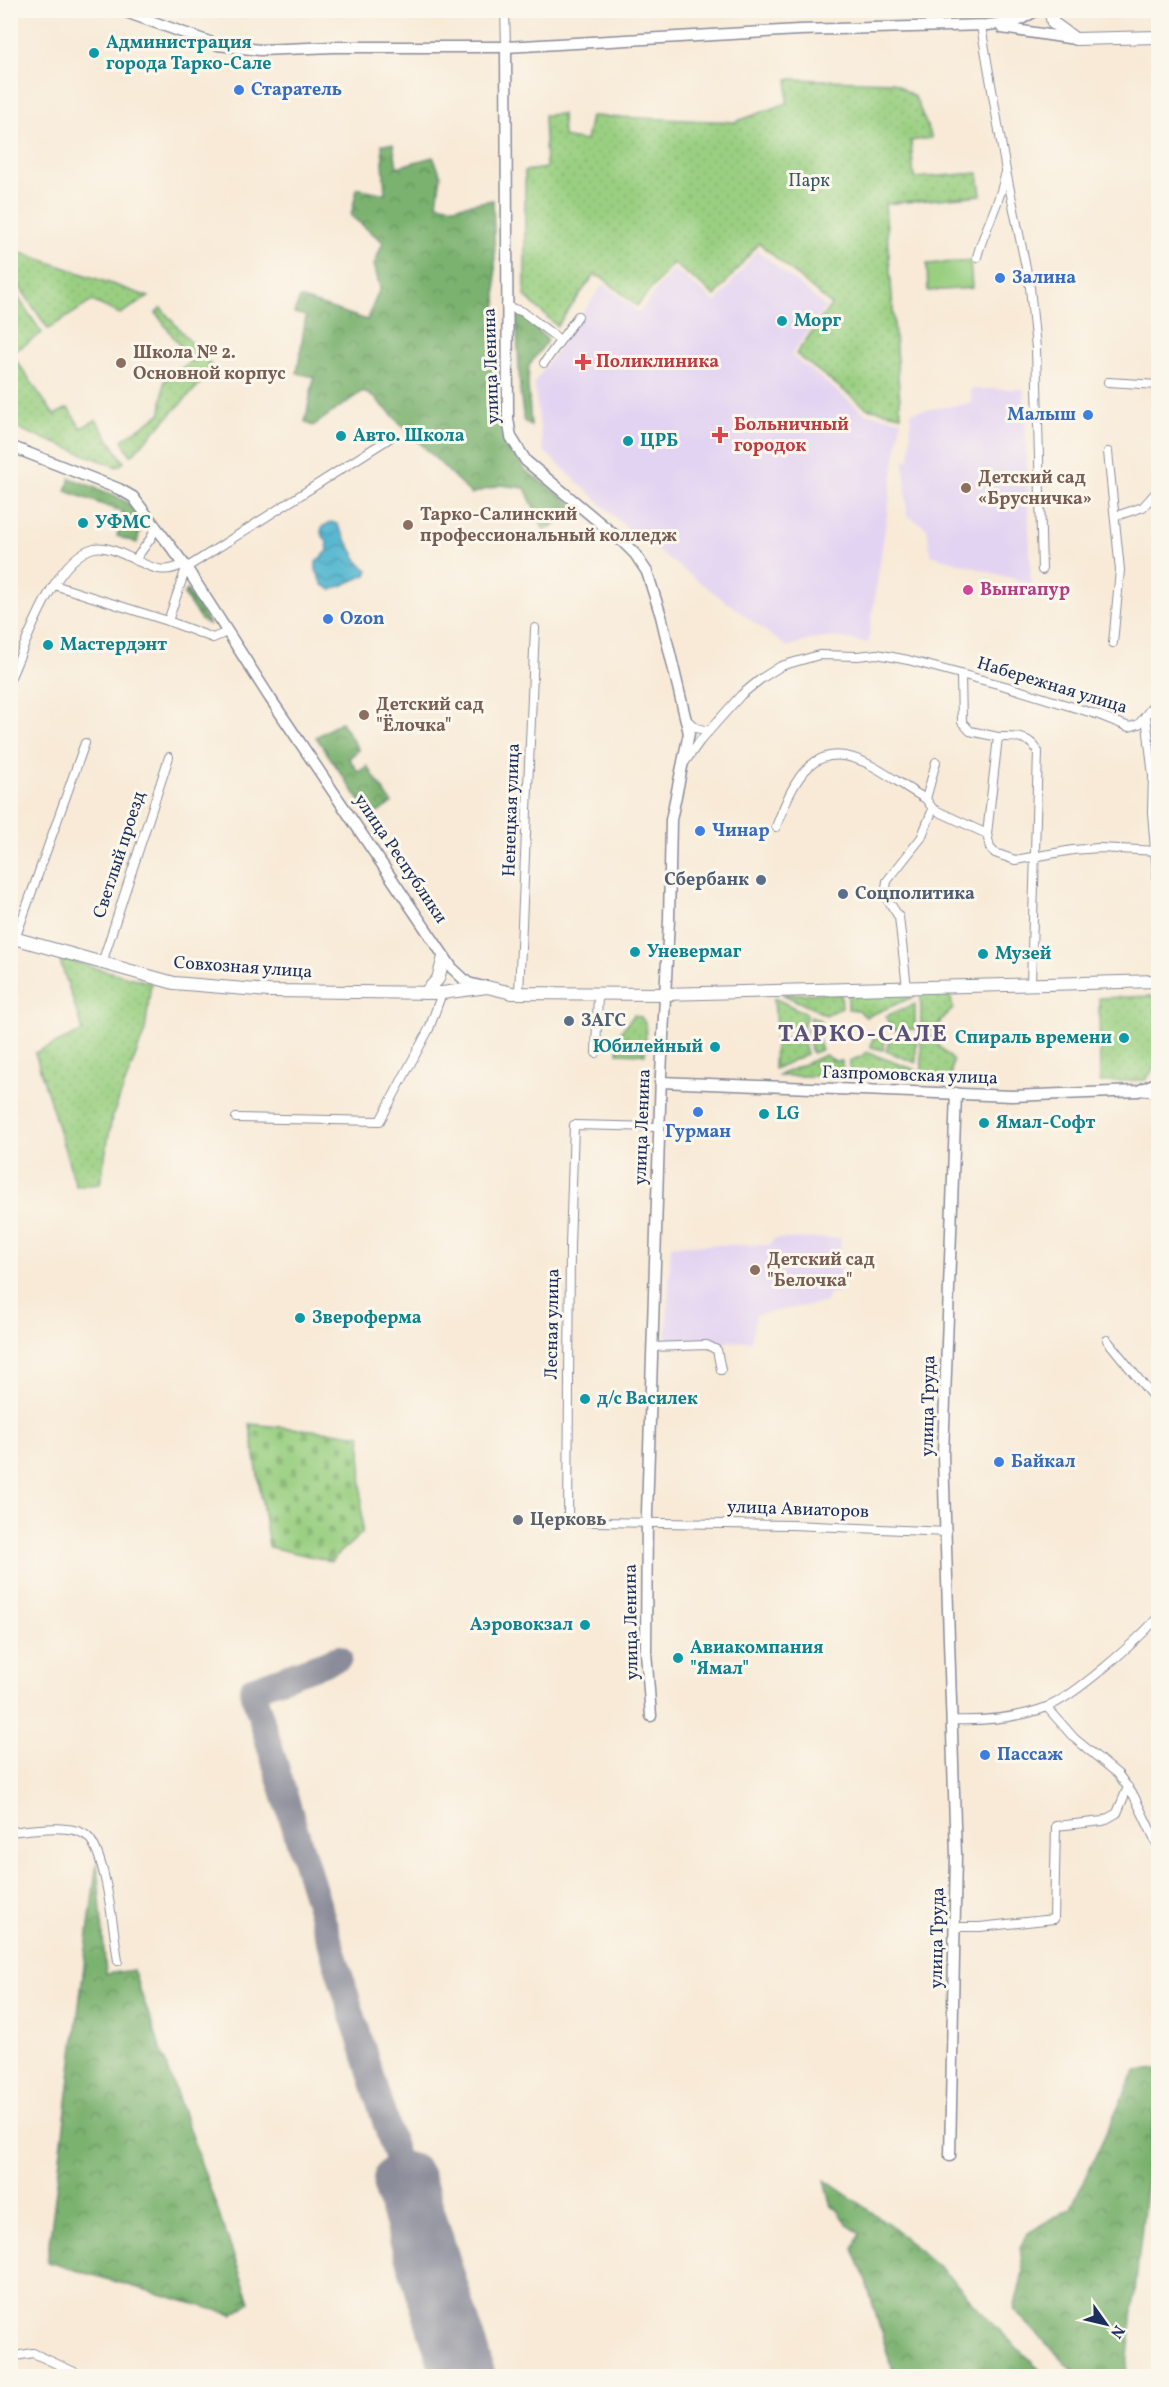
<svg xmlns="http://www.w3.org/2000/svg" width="1169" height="2387" viewBox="0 0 1169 2387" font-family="Vollkorn,serif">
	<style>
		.built { fill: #e3d3f2 }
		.grass { fill: url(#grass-dots); stroke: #5a7f70; stroke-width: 1.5 }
		.forest { fill: url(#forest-crowns); stroke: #4b7066; stroke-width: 1.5 }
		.cemetery { fill: url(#cemetery-stones); stroke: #5a7f70; stroke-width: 1.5 }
		.pitch { fill: #9acf81; stroke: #5a7f70; stroke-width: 1.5 }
		.water { fill: url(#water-waves); stroke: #367296; stroke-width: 1.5 }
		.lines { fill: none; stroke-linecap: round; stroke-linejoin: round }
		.taxiway { stroke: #8a8c9a; stroke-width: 26 }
		.runway { stroke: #8a8c9a; stroke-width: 63 }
		.minor-casing { stroke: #8a8c9a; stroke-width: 10 }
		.tertiary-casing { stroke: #8a8c9a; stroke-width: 13 }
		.secondary-casing { stroke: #8a8c9a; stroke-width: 14 }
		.minor { stroke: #fff; stroke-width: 8 }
		.tertiary { stroke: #fff; stroke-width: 10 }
		.secondary { stroke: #fff; stroke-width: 12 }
		.culture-dot { fill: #0f9aa8; stroke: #fbf7ec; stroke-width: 2 }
		.shop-dot { fill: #3f7fe0; stroke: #fbf7ec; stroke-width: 2 }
		.health-dot { fill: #e0444e; stroke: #fbf7ec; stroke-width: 2 }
		.education-dot { fill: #8d6e63; stroke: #fbf7ec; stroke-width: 2 }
		.hotel-dot { fill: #d1479c; stroke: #fbf7ec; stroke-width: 2 }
		.service-dot { fill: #5c6f8a; stroke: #fbf7ec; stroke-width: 2 }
		.worship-dot { fill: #6b7280; stroke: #fbf7ec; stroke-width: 2 }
		.labels { text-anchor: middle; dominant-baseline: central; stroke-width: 6; stroke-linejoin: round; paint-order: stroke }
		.culture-label { font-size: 18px; font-weight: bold; fill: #0d838f; stroke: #fbf7ec; text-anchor: start }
		.shop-label { font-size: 18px; font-weight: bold; fill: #366cbe; stroke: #fbf7ec; text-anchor: start }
		.park-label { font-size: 18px; fill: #3b5767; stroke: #fbf7ec }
		.education-label { font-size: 18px; font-weight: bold; fill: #785e54; stroke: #fbf7ec; text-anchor: start }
		.health-label { font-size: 18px; font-weight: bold; fill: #be3a42; stroke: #fbf7ec; text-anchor: start }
		.street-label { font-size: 18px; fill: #1b2f5e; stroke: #fbf7ec }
		.hotel-label { font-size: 18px; font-weight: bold; fill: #b23c85; stroke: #fbf7ec; text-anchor: start }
		.service-label { font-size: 18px; font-weight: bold; fill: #4e5e75; stroke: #fbf7ec; text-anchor: start }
		.worship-label { font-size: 18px; font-weight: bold; fill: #5b616d; stroke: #fbf7ec; text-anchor: start }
		.district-label { font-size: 24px; font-weight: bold; letter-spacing: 1.5px; fill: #5a517b; stroke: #fbf7ec }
	</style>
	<defs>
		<pattern id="grass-dots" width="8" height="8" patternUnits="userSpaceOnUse" patternTransform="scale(1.5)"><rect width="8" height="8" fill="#9acf81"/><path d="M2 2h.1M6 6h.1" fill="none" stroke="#84b272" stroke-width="1.8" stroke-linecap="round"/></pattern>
		<pattern id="forest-crowns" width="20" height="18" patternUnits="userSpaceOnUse" patternTransform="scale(1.5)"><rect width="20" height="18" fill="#7bb26f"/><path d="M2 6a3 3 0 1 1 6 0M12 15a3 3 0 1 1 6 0" fill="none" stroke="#64915e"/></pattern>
		<pattern id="cemetery-stones" width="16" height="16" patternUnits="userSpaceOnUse" patternTransform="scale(1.5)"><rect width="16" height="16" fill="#9acf81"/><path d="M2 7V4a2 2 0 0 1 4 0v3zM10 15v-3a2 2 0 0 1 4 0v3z" fill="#84b272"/></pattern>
		<pattern id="water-waves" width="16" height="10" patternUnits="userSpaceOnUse" patternTransform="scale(1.5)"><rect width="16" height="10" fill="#50b5cf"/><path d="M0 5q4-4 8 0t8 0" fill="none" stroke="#4294ab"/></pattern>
	</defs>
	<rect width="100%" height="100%" fill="#fbf7ec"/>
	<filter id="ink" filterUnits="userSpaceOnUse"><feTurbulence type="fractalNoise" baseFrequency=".0167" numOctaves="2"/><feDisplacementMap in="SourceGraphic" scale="12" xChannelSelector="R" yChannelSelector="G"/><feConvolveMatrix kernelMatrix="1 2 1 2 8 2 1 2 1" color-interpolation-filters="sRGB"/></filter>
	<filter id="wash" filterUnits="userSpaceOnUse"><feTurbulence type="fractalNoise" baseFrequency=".008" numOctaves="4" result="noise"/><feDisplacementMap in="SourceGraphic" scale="24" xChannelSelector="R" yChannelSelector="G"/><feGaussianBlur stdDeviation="1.35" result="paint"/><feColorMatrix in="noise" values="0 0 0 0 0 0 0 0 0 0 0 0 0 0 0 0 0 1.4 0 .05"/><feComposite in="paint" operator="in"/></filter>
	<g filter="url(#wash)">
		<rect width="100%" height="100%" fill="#f8ead7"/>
		<g class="built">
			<polygon points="757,250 826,307 791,355 865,413 901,420 868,643 835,637 810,640 787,647 628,529 543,450 534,383 603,284 639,312 673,269 716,303"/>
			<polygon points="970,389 1024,389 1031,584 931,555 927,528 907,515 904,460 910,459 911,412 972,403"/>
			<polygon points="841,1238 838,1294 828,1294 826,1302 756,1315 751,1341 666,1343 671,1245 770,1245 774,1239"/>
		</g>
		<g class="grass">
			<polygon points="788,79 893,82 915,97 932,138 911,141 914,178 978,173 981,195 885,204 901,415 867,408 796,354 831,305 759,243 715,296 673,263 637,306 603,278 594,275 557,326 525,296 525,171 546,168 544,115 562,114 563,137 586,141 591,116 735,122 787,103"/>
			<polygon points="11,249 149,297 120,314 92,301 48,329 11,274"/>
			<polygon points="11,287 42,333 11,354 10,354"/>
			<polygon points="161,308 214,369 131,456 122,440 161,413 164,381 191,361 156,313"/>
			<polygon points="16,360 54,415 68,408 81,428 96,420 124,462 117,467 11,426 11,364"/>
			<polygon points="59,958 151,983 145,1031 112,1118 100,1184 76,1186 35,1053 83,1031"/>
			<polygon points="926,990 949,990 953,1009 941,1020 937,1030 921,1030 921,996"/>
			<polygon points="914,992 915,996 866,1017 858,1010 848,1009 848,993"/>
			<polygon points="841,993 842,1007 826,1015 782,994"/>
			<polygon points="1151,996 1156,1000 1157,1065 1145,1080 1100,1082 1099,998"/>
			<polygon points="774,998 807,1014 802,1031 776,1028"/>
			<polygon points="915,1004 915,1029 890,1030 886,1016"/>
			<polygon points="634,1015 641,1017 645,1023 646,1030 645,1054 618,1053 618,1035"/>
			<polygon points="811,1016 821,1021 818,1032 807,1032"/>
			<polygon points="936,1035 939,1046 953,1060 950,1080 927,1079 922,1071 921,1036"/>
			<polygon points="916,1037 916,1063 886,1051 890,1038"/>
			<polygon points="802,1038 807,1054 774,1069 775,1039"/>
			<polygon points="807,1038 818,1038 821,1050 812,1053"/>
			<polygon points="873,1038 886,1038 883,1050 871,1047"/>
			<polygon points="866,1052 916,1070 916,1078 850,1077 850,1061 862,1056"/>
			<polygon points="825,1055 835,1061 842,1061 843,1076 777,1076"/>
		</g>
		<g class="forest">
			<polygon points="382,144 393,144 397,167 433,157 441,175 437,204 454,207 493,200 500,418 525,470 579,509 544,531 525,488 500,485 471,494 376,399 363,391 313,426 305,422 314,377 297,373 306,316 294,313 300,298 367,320 380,288 374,265 383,242 351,216 357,188 385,194"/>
			<polygon points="516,308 548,340 529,365 528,385 531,426 524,421 520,391"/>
			<polygon points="70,478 114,495 128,503 142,522 137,543 117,536 123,512 66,491"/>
			<polygon points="187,590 210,625 201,620 184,595"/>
			<polygon points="341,722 359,750 349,758 358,772 367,766 392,803 371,817 316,737"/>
			<polygon points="97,1861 106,1974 133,1970 250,2302 233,2315 47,2262"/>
			<polygon points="1158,2069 1158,2101 1153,2125 1126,2376 1078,2376 1014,2310 1023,2272 1020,2247 1028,2233 1071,2208 1135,2071"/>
			<polygon points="825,2180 889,2224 951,2278 989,2320 1046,2376 894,2376 865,2278 853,2249 860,2233 846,2224 837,2209 832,2207"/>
		</g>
		<polygon class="cemetery" points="250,1424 361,1435 362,1533 331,1561 269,1547"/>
		<polygon class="pitch" points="970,261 972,288 928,291 927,264"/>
		<polygon class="water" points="331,522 337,524 360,564 368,570 366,575 332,590 323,585 316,570 316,562 328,551 327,542 321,533 322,527"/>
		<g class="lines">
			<polyline class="taxiway" points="339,1658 252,1689 404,2183"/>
			<polyline class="runway" points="404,2183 464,2376"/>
		</g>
	</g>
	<g filter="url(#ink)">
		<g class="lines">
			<defs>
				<g id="minor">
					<polyline points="505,10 506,47"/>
					<polyline points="981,26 1006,171 1030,287 1036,348 1042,570"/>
					<path d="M977,257C984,229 1000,204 1005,175"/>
					<polyline points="506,306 523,312 560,340"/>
					<polyline points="544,363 578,316"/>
					<polyline points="1108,382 1158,385"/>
					<polyline points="1108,452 1120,570 1113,643"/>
					<polyline points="1116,516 1143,507 1158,490"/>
					<polyline points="135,560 151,538 156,526"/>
					<polyline points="54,585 168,621"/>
					<polyline points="227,632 213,638 168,621 186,568 390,438"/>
					<path d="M10,679C26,644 54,558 94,548C106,545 122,554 133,559C153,568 163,575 184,564"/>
					<polyline points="1146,716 1153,776 1152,812 1158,887"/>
					<polyline points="687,720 696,728 709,731"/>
					<path d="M998,737C1014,737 1030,735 1038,752L1031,984"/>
					<polyline points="685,762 700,741 741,695 762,678 781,666 819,655 857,656 877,654 908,660 1005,686 1099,715 1129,727 1139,724 1158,699"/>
					<polyline points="933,809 987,834 998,737 970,731 962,722 961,676"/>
					<path d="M776,827C794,779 814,733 874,767C892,777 908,789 926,799"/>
					<polyline points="987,834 990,848 995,853 1015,860 1073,850 1099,848 1158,851"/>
					<polyline points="15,939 85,743"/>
					<polyline points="102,963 169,757"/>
					<polyline points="907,988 899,917 885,896 887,881 921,838 933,809 926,799 936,762"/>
					<polyline points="519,993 535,628"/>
					<polyline points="596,1053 598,994"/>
					<polyline points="1138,1091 1158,1093"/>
					<polyline points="236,1118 380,1121 429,1029 442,993"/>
					<polyline points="1107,1340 1158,1403"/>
					<polyline points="652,1347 707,1345 717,1350 721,1370"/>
					<polyline points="535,1521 792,1525 947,1532"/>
					<polyline points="568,1522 570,1245 574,1125 659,1127"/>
					<polyline points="1047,1707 1074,1738 1118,1774 1134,1796 1158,1846"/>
					<path d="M951,1720C983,1721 1016,1719 1047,1707C1075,1696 1137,1641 1158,1617"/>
					<path d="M10,1832C30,1830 71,1823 87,1836C106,1851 114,1935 118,1961"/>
					<polyline points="955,1927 980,1927 1054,1919 1056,1826 1103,1821 1117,1813 1128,1787"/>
					<polyline points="10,2357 33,2353 83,2376"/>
				</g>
				<g id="tertiary">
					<polyline points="120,10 218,45 260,50 334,47 506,47 799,30 987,25 1016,22 1037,10"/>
					<polyline points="1002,28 1075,39"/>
					<polyline points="506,47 508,419 511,437 526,461 624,543 635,554 647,572 661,616 689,733 671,820 669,920 661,1075 647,1513 646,1652 651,1716"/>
					<polyline points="10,446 119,489 133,497 184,564 270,698 452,968 468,983 484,987"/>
					<polyline points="660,1082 1012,1096 1138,1091 1158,1082"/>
					<polyline points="950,2156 956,1855 943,1455 956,1093"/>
				</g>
				<g id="secondary">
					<polyline points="1050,10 1053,23 1075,39 1158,37"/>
					<polyline points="10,937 174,983 269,991 442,993 487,987 512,993 664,994 1158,981"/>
					<polyline points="425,993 438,979 444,957"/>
				</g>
			</defs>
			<use href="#minor" class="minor-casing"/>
			<use href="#tertiary" class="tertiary-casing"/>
			<use href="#secondary" class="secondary-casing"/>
			<use href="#minor" class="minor"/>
			<use href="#tertiary" class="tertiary"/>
			<use href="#secondary" class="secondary"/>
		</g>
	</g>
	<g class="culture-dot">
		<circle cx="94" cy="53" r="6"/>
		<circle cx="782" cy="321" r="6"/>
		<circle cx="341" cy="436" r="6"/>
		<circle cx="628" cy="441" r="6"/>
		<circle cx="83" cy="523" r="6"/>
		<circle cx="48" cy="645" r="6"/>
		<circle cx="635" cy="952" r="6"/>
		<circle cx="983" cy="954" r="6"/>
		<circle cx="1124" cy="1038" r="6"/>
		<circle cx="715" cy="1047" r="6"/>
		<circle cx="764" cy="1114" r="6"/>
		<circle cx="984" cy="1123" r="6"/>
		<circle cx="300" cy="1318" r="6"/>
		<circle cx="585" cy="1399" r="6"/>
		<circle cx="585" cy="1625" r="6"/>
		<circle cx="678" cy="1658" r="6"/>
	</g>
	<g class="shop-dot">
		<circle cx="239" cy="90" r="6"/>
		<circle cx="1000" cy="278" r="6"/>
		<circle cx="1088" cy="415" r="6"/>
		<circle cx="328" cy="619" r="6"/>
		<circle cx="700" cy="831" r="6"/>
		<circle cx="698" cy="1112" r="6"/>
		<circle cx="999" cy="1462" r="6"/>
		<circle cx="985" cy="1755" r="6"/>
	</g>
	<g class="health-dot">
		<path d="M580 353h6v6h6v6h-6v6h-6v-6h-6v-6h6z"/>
		<path d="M717 426h6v6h6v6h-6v6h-6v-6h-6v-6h6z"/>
	</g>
	<g class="education-dot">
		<circle cx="121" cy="363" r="6"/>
		<circle cx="966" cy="488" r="6"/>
		<circle cx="408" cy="525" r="6"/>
		<circle cx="364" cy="715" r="6"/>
		<circle cx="755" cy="1270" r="6"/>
	</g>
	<circle class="hotel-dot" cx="968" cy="590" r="6"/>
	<g class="service-dot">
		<circle cx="761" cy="880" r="6"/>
		<circle cx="843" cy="894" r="6"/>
		<circle cx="569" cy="1021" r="6"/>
	</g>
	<circle class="worship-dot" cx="518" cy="1520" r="6"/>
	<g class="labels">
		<g class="culture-label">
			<text x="106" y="43">Администрация<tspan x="106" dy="21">города Тарко-Сале</tspan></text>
			<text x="794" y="321">Морг</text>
			<text x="353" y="436">Авто. Школа</text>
			<text x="640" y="441">ЦРБ</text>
			<text x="95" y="523">УФМС</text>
			<text x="60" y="645">Мастердэнт</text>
			<text x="647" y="952">Уневермаг</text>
			<text x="995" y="954">Музей</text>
			<text x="1112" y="1038" text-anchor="end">Спираль времени</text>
			<text x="703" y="1047" text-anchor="end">Юбилейный</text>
			<text x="776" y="1114">LG</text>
			<text x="996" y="1123">Ямал-Софт</text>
			<text x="312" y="1318">Звероферма</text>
			<text x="597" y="1399">д/с Василек</text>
			<text x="573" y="1625" text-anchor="end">Аэровокзал</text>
			<text x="690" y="1648">Авиакомпания<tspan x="690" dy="21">"Ямал"</tspan></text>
		</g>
		<g class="shop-label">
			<text x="251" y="90">Старатель</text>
			<text x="1012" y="278">Залина</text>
			<text x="1076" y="415" text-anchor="end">Малыш</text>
			<text x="340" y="619">Ozon</text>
			<text x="712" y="831">Чинар</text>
			<text x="698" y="1132" text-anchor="middle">Гурман</text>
			<text x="1011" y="1462">Байкал</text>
			<text x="997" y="1755">Пассаж</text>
		</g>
		<g class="park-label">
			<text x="809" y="181">Парк</text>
		</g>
		<g class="education-label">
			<text x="133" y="353">Школа № 2.<tspan x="133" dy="21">Основной корпус</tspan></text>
			<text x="978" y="478">Детский сад<tspan x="978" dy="21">«Брусничка»</tspan></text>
			<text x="420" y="515">Тарко-Салинский<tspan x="420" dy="21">профессиональный колледж</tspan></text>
			<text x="376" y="705">Детский сад<tspan x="376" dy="21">"Ёлочка"</tspan></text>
			<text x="767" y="1260">Детский сад<tspan x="767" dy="21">"Белочка"</tspan></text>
		</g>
		<g class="health-label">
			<text x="596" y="362">Поликлиника</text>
			<text x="734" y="425">Больничный<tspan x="734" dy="21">городок</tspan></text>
		</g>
		<g class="street-label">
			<text transform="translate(492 366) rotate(-92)">улица Ленина</text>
			<text transform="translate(1052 686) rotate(17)">Набережная улица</text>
			<text transform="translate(512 810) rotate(-88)">Ненецкая улица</text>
			<text transform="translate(120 855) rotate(-72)">Светлый проезд</text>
			<text transform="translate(400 859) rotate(56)">улица Республики</text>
			<text transform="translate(243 968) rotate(4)">Совхозная улица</text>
			<text transform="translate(910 1076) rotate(2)">Газпромовская улица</text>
			<text transform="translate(643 1127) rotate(-88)">улица Ленина</text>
			<text transform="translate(553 1324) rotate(-89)">Лесная улица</text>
			<text transform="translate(929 1406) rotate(-89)">улица Труда</text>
			<text transform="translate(798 1510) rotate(2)">улица Авиаторов</text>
			<text transform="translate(632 1622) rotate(-91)">улица Ленина</text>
			<text transform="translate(938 1938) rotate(-89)">улица Труда</text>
		</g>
		<g class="hotel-label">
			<text x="980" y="590">Вынгапур</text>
		</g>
		<g class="service-label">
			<text x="749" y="880" text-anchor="end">Сбербанк</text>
			<text x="855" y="894">Соцполитика</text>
			<text x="581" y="1021">ЗАГС</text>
		</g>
		<g class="worship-label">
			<text x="530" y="1520">Церковь</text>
		</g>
		<g class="district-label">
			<text x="863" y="1035">ТАРКО-САЛЕ</text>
		</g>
	</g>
	<rect width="1169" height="2387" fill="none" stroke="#fbf7ec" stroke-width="36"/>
	<g transform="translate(1106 2324) rotate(124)" stroke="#fbf7ec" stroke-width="4.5" paint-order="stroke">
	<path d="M0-4.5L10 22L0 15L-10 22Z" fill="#1b2f5e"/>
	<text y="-9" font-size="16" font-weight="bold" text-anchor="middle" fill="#1b2f5e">N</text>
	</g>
</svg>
